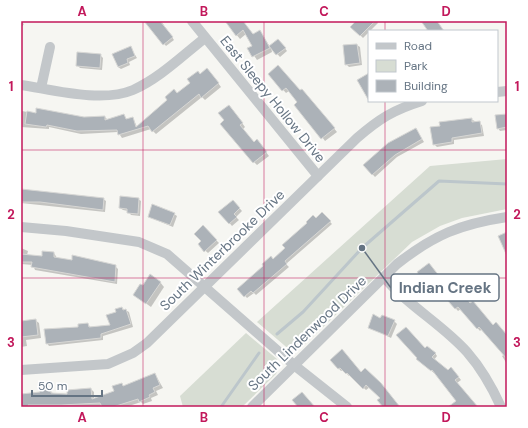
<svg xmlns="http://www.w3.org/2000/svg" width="528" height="428" viewBox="0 0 528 428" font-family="'DM Sans',sans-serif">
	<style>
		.green { fill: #d7ddd3 }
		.shadow { fill: #0003 }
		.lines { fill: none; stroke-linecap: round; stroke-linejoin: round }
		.stream { stroke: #bcc6cb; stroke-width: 3 }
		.building { fill: #acb2b8; stroke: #d7d7d5 }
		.minor { stroke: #c3c7ca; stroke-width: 10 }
		.grid { fill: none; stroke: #c2185b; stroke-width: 1; stroke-opacity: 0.55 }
		.labels { text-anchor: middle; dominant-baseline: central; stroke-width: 4; stroke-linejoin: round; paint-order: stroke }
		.street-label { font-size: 14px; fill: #657483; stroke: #fff }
		.leader { fill: none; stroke: #657483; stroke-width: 1.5 }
		.callout-dot { fill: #657483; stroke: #fff; stroke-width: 1.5 }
		.callout { fill: #fff; stroke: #657483; stroke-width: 1.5 }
		.callout-label { font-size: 15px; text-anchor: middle; font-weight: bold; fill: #657483 }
		.neatline { fill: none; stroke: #c2185b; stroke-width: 1.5 }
		.grid-label { font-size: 13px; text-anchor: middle; font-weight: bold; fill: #c2185b }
	</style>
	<rect width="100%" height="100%" fill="#f6f6f2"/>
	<g class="green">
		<polygon points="507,159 507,209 462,218 440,226 412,242 299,350 294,352 291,351 257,322 430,166"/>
		<polygon points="246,333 277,359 279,367 276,374 242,407 183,407 180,396"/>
	</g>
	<g class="shadow">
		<polygon points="145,21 161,21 174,40 166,46"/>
		<polygon points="225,21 243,21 253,35 260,31 270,47 281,43 287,51 280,57 271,47 272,52 257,60 249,48 253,46 246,34 240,39"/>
		<polygon points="357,21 377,21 378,23 363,38 352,27"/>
		<polygon points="21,22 24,24 21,28"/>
		<polygon points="357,45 360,47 362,65 349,67 346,64"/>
		<polygon points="130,47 137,58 129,62 130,65 121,69 118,67"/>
		<polygon points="100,55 103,58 102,70 80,68 77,65"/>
		<polygon points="210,72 221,87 205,100 202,97 156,134 151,129 122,138 118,132 81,134 49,127 49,129 21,127 21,109 22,111 37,114 84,118 105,117 108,120 124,115 127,120 133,118 137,127 200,75"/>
		<polygon points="269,74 305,93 337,132 325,141 289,91 286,93"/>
		<polygon points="232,109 245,127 243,129 254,143 260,144 269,156 257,165 254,162"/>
		<polygon points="507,115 507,130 500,131 498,128"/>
		<polygon points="471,119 482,125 484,136 454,140 454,144 437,147 434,144"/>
		<polygon points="416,129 424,142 397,157 375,177 364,165"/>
		<polygon points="21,191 103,199 106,201 105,212 21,203"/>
		<polygon points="138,199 141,201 140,216 131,215 128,211 123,210 120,208"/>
		<polygon points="235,203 242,211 236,217 239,220 232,226 220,212"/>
		<polygon points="322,213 332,224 286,264 289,267 256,295 254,293 247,298 239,289 287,248 308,223"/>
		<polygon points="174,214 177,216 173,227 149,217"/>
		<polygon points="203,227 219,243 208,253 199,245 202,241"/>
		<polygon points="21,248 28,251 27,255 43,257 54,253 57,258 115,266 118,269 117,284 35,270 33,265 21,264"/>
		<polygon points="418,273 447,288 507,336 507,364 502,356 504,355 482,329 480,331 461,309 458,311 437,287 432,290"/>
		<polygon points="160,282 164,287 151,307 134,295 143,287"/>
		<polygon points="122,308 129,312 133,327 103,336 103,340 49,346 47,343 88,324 91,328 111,326"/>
		<polygon points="381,319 394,321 397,324 391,338 369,327"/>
		<polygon points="35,320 39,323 41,338 26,340 27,346 21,347 21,322"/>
		<polygon points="425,349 435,353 437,356 434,360 448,371 454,371 461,380 457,383 477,407 458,407 458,402 435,372 434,373 420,362"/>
		<polygon points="331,360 362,373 383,387 400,407 385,407 381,398 370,387 366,390 350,375 349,376 343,370 341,371"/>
		<polygon points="155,374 163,388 156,391 158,395 151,398 152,401 143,404 141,402 126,407 21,407 21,395 50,391 54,394 68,395 91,389 94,392 94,399 116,392 121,384 124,387"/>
	</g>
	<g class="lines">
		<g class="stream">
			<polyline points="277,334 303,312 362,248 439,181 507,184"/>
			<polyline points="221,407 259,353"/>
		</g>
	</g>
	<g class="building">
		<polygon points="144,21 160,21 173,37 163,45"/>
		<polygon points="225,21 243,21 253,34 260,30 270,48 252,57 247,48 252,46 243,30 236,36"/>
		<polygon points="356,21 375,21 360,36 350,27"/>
		<polygon points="421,21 437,21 444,31 428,31"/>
		<polygon points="278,39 286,48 276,55 269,46"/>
		<polygon points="357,44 360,63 345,65 343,45"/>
		<polygon points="131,46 135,56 127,59 128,63 118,67 112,54"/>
		<polygon points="77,52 101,54 100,68 76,66"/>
		<polygon points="278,65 300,90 302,89 335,128 321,139 294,105 297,102 286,88 282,91 268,74"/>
		<polygon points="207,68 219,83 201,98 199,94 152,132 148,126 118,135 117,130 77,131 47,125 46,127 25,124 27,111 36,113 36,108 84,117 105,116 105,120 124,114 126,119 133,117 136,127 167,100 165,97 174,89 177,93 190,83 187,79 198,71 200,74"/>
		<polygon points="369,73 369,101 357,80"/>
		<polygon points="229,105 243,123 240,125 254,142 257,139 267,152 253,163 220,124 224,120 218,113"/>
		<polygon points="507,114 507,127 497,129 495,115"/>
		<polygon points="472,118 472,122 480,121 482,133 452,138 452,142 433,145 430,127 440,126 439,122"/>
		<polygon points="416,128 422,139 395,155 372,175 363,165 388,143"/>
		<polygon points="21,189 104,198 103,210 40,202 21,202"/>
		<polygon points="120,196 139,198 138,214 127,213 127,209 119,208"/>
		<polygon points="233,200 240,208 234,214 237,217 229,224 218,212"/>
		<polygon points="152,204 175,213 170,225 148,217"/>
		<polygon points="322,212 331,221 285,261 287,264 253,293 251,291 244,297 237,289 263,266 262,264 271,256 273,259 285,248 282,245 307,223 306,222 313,215 316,218"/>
		<polygon points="203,225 217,240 204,252 198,244 201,241 194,234"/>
		<polygon points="507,232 507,256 498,236"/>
		<polygon points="42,251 54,252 54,257 72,260 72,255 116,265 115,282 31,267 32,262 21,262 21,254 42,256"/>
		<polygon points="429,263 447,286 451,283 457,291 458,289 470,303 473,301 493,325 496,322 507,335 507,359 479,327 477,329 458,307 455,309 434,285 429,288 417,272"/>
		<polygon points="150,274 161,282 146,304 133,295 140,284 143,285"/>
		<polygon points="122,307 123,310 126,309 131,324 101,334 101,338 46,344 44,329 78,327 78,324 88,323 89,327 110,325 106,315 116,312 115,309"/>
		<polygon points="373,314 380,318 382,315 395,320 388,336 368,328"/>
		<polygon points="36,319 38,335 21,337 21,321"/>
		<polygon points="406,327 425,348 427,346 436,353 432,357 448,370 451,367 459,377 455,380 478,407 448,407 456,401 432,370 431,371 416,359 417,358 396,335"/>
		<polygon points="342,349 361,372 365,368 381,383 400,407 383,407 377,400 380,398 366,385 363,389 347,373 346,374 340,368 338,369 330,360"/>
		<polygon points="155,373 160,385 153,388 155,392 149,395 150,397 139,402 138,399 113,407 102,407 100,403 61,405 28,405 29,407 21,407 21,394 40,392 40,389 51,390 51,393 67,394 67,390 91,388 92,399 114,391 112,386 122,383 123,386"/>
		<polygon points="302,392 315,407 298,407 292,400"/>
	</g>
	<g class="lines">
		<g class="minor">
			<polyline points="192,21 318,176"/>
			<path d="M21,85C54,90 102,103 133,90C160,78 183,55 205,38"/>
			<polyline points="41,88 50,47"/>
			<polyline points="497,92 507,91"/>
			<polyline points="21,227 66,231 139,242 167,254 294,365 347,407"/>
			<path d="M384,277C408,306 442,324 467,352C481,368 492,387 501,407"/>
			<path d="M21,370L108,364L133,353L147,343L357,138C379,119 393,110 422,101"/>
			<path d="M252,407L397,264C434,235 460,224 507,217"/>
		</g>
	</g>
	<path class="grid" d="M143,21V407M264,21V407M385,21V31M385,101V407M21,150H507M21,278H507"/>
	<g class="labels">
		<g class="street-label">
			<text transform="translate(273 99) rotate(51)">East Sleepy Hollow Drive</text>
			<text transform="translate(222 250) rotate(-44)">South Winterbrooke Drive</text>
			<text transform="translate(307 333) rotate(-44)">South Lindenwood Drive</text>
		</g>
	</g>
	<path class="leader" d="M362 248L391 288"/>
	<circle class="callout-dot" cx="362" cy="248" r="4"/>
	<rect class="callout" x="391" y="274" width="108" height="27" rx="4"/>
	<g class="callout-label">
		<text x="445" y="293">Indian Creek</text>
	</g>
	<rect width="528" height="428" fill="none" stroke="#ffffff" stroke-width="44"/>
	<rect x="368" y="30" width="130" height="72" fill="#ffffff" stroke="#c1c7cd"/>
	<rect x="376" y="43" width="20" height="6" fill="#c3c7ca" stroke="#c1c7cd"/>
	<text x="404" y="50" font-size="12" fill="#657483">Road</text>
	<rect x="376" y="60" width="20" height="12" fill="#d7ddd3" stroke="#c1c7cd"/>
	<text x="404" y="70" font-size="12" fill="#657483">Park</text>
	<rect x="376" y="80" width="20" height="12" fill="#acb2b8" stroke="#c1c7cd"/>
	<text x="404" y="90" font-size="12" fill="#657483">Building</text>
	<path d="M32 390v6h70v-6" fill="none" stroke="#657483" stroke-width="2"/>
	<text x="38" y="390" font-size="12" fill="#657483" stroke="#ffffff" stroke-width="3" paint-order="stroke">50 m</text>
	<rect x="22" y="22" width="484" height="384" class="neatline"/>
	<g class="grid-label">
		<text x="82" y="16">A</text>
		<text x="204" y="16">B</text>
		<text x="324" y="16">C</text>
		<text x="446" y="16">D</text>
		<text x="11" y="91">1</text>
		<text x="517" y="91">1</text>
		<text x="11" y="219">2</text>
		<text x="517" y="219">2</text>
		<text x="11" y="347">3</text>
		<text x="517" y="347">3</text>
		<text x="82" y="422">A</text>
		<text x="204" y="422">B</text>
		<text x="324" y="422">C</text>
		<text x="446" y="422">D</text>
	</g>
</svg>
